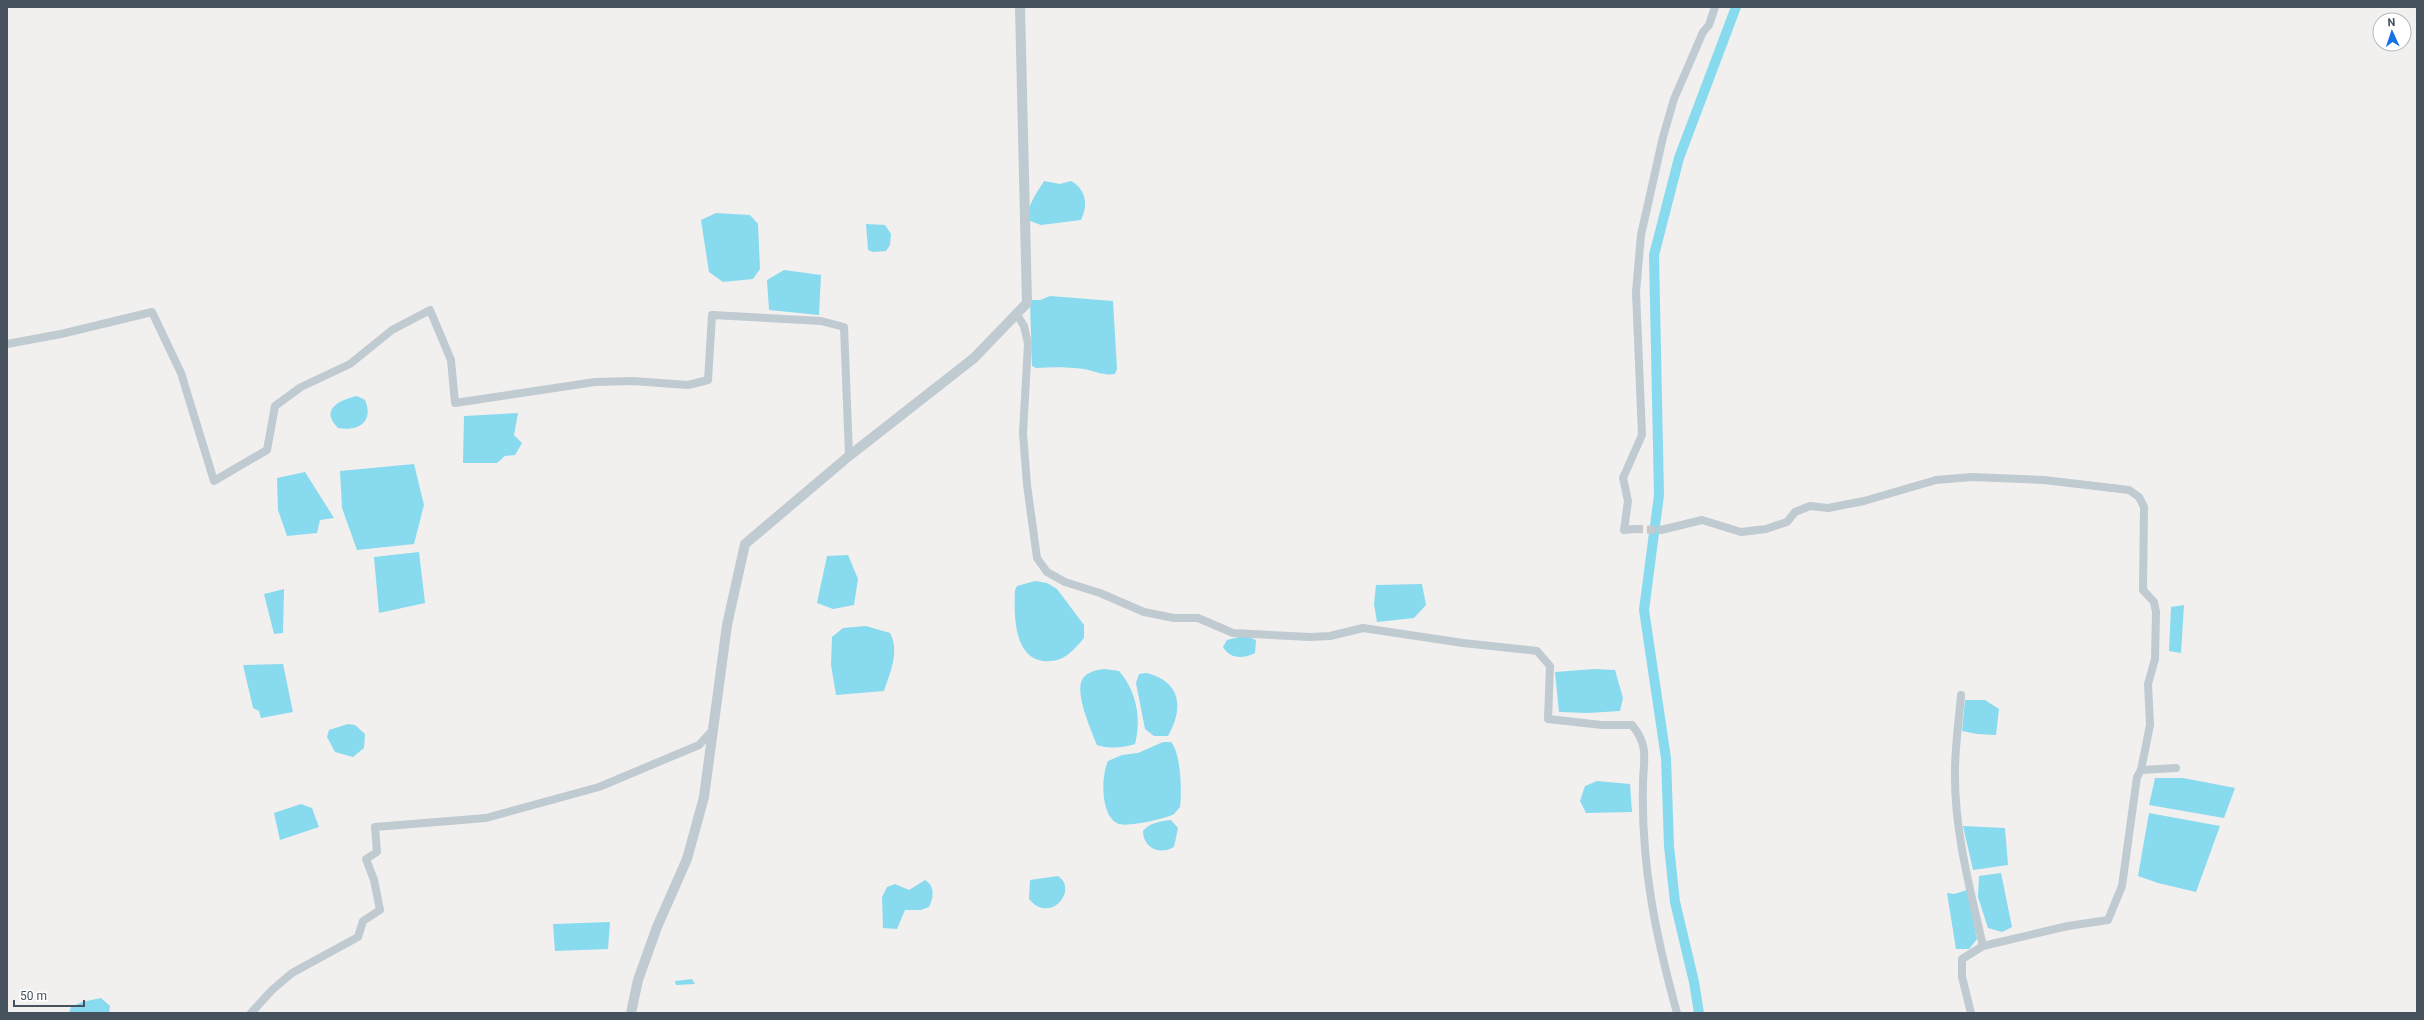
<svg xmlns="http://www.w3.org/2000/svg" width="2424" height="1020" viewBox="0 0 2424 1020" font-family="Roboto,sans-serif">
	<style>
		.water { fill: #88daee }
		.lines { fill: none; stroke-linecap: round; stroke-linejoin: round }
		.canal { stroke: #88daee; stroke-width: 10 }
		.minor-tunnel { stroke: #c7c8ca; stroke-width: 8; stroke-dasharray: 8 4; stroke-linecap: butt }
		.minor { stroke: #bfcad1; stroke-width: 8 }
		.tertiary { stroke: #bfcad1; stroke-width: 10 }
	</style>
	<rect width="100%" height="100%" fill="#f2efef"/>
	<g class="water">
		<path d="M1044,181L1060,184L1071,181C1087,190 1088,206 1081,220L1041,225L1030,221C1025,207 1037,193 1044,181Z"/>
		<polygon points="716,213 750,215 758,224 760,269 753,279 723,282 709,272 701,220"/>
		<polygon points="866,224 885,225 891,234 890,245 886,251 873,252 868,250"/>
		<polygon points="784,270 821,275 819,315 769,310 767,280"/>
		<path d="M1050,296L1113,301L1117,369L1115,374C1103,376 1095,371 1084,369C1068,367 1052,367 1036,368L1032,366L1030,303L1032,300H1040Z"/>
		<path d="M357,396L365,400C374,421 359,432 338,428C319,409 340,400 357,396Z"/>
		<polygon points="518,413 514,435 522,443 515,455 505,456 497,463 463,463 464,416"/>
		<polygon points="414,464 424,505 414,544 357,550 342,508 340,471"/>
		<polygon points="305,472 334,518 320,520 317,533 287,536 278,510 277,478"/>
		<polygon points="419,552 425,603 379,613 374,557"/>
		<polygon points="848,555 858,579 854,605 833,609 817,603 827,556"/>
		<path d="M1035,581L1047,583L1057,589L1084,625V638C1072,652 1063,663 1043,661C1013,657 1014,613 1015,590L1017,586Z"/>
		<polygon points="1422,584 1426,605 1414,618 1377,622 1374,604 1376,585"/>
		<polygon points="284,589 283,633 274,634 264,594"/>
		<polygon points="2184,605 2181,653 2169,651 2171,607"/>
		<path d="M866,626L890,633C900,651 890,673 884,691L836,695L831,665L832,637L843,628Z"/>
		<path d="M1239,637H1248L1256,640L1255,653C1243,659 1230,659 1223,647L1227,640Z"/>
		<polygon points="283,664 293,712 261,718 259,711 253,708 243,665"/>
		<path d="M1104,669L1119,671C1136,690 1142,719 1135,744C1123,748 1110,749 1097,745C1091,730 1075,694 1082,680C1086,672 1096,670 1104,669Z"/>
		<polygon points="1594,669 1615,670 1623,698 1620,711 1588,713 1559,712 1555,672"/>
		<path d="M1147,673C1181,682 1184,708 1168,736H1154L1145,729L1136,683L1139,674Z"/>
		<polygon points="1965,700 1985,700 1999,709 1996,735 1977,734 1962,731"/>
		<polygon points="348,724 355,725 365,734 364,748 353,757 335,752 327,737 329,730"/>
		<path d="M1163,742H1171C1181,753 1182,792 1180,807C1178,809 1176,812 1174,814C1165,819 1128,827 1119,824C1100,817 1101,776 1108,761L1122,755L1138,753Z"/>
		<polygon points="2155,778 2183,778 2235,788 2224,818 2149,805"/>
		<polygon points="1597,781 1630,784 1632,812 1586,813 1580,801 1585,786"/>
		<polygon points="301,804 312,808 319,827 280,840 274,813"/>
		<polygon points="2149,813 2220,826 2196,892 2158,883 2138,876"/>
		<path d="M1171,820L1178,828L1174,847C1159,856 1143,847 1143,831C1149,823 1161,821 1171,820Z"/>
		<polygon points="1963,826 2005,828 2008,865 1973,870"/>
		<polygon points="2001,873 2012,927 2002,932 1988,928 1978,897 1979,876"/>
		<path d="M1058,876C1079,890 1050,925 1029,899L1030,880Z"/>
		<path d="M925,880C935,886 934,897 929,907L921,910H905L897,929L883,928L882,897L887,887L895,884L909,890Z"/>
		<polygon points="1967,890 1977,939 1969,949 1956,949 1947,893 1954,894"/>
		<polygon points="610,922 608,949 555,951 553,924"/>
		<polygon points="692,979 695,984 676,985 675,981"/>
		<polygon points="101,998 110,1006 109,1013 69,1013 71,1007 82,1002"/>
	</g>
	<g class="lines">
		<polyline class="canal" points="1699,1013 1694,982 1675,902 1669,846 1666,758 1644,610 1659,495 1654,255 1679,158 1736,7"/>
		<polyline class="minor-tunnel" points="1635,529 1661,530"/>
		<g class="minor">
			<path d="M1016,313L1024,326L1028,344L1023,433L1027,485L1037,558L1047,572L1065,582L1100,593L1144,612L1174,618H1198L1233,633L1310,637L1330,636L1363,628L1463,643L1537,651L1550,666L1548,719L1602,725H1632C1650,747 1643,760 1643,785C1641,865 1656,937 1677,1013"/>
			<polyline points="7,344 61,334 152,312 181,373 214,481 267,450 275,406 301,387 350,364 392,330 430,310 451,360 455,403 595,382 633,381 688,385 708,380 712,315 821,321 844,327 849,456"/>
			<polyline points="1635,529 1624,530 1628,501 1623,478 1642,435 1636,292 1641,235 1663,137 1674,99 1703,32 1709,25 1715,7"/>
			<polyline points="1661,530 1702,520 1741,532 1766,529 1787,522 1795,512 1810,506 1828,508 1864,501 1936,480 1972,477 2044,480 2129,490 2139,497 2144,507 2143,590 2154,602 2156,612 2155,659 2148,684 2150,725 2141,770"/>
			<path d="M1961,695C1959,720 1955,746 1955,771C1954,830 1970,889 1983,946L1962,959V977L1971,1013"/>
			<polyline points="1983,946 2068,926 2108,920 2122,886 2137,777 2141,770 2176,768"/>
			<polyline points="251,1013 272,990 292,973 358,937 363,921 380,910 374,880 366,859 377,852 375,827 486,818 599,787 699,745 712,731"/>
		</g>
		<polyline class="tertiary" points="631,1013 638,980 657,927 687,859 704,797 727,625 745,544 849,456 974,358 1027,303 1020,7"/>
	</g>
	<rect width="2424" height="1020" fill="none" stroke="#46525d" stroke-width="16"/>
	<g transform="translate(2392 32) rotate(357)"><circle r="19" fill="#ffffff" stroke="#b5babe"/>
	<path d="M0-3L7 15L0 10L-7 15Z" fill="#1571e6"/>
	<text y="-6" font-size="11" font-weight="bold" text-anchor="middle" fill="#46525d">N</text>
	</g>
	<path d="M14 1000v6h70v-6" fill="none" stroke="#46525d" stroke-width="2"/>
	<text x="20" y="1000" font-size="12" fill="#46525d" stroke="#ffffff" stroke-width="3" paint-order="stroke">50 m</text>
</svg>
